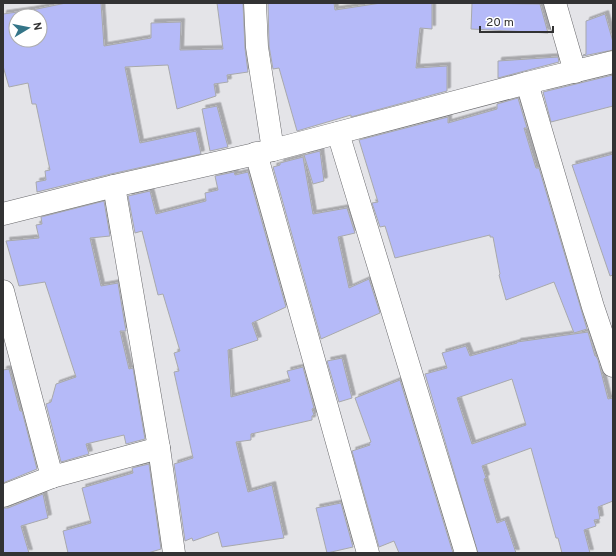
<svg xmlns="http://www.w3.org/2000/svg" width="616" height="556" viewBox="0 0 616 556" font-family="Overpass,sans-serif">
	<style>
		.building { fill: #b5baf8; stroke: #a8a9ac; fill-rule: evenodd; filter: url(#shadow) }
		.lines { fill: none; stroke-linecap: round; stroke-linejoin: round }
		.minor-casing { stroke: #69696c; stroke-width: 23 }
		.minor { stroke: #fff; stroke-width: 22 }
	</style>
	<defs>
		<filter id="shadow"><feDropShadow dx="3.5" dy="-3.5" stdDeviation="0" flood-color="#0004"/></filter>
	</defs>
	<rect width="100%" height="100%" fill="#e4e4e8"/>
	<g class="building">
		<path d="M66,3H101L104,46L151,38V23L181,22L180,50L223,49L217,3H243L245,48L248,72L227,75L228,82L214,84L216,96L177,109L168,65L125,67L140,143L196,131L201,154L111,174L37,192L36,182L46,180L45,171L50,170L36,104H32L28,83L9,87L3,66V14L32,10ZM16,16H40V40H16Z"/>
		<polygon points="268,3 334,3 335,10 381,3 432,3 432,29 420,28 416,68 447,66 447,91 351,117 351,115 297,131 279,68 273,69 269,46"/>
		<polygon points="472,3 540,4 548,33 471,29"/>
		<polygon points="605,14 613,42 613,50 583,56 583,55 586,54 586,21"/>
		<polygon points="558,57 559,62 498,78 498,61"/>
		<polygon points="613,75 613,106 551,122 543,92"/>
		<polygon points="518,98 527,128 524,128 536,168 539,168 587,329 574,333 554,282 506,300 499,275 500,274 493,237 490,237 490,235 395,258 385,226 380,227 372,203 378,202 359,140 448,117 448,123 497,109 497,104"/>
		<polygon points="217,106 228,147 210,151 202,109"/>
		<polygon points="320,151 324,181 313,184 304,155"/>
		<polygon points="613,154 613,275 610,276 572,165"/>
		<polygon points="303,157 313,214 347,208 355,233 338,237 349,288 369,279 380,313 321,339 273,167 280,165 280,163"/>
		<polygon points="234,172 235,175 248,172 286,307 252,323 258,340 228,350 231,397 290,381 287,371 303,367 314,408 312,409 314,415 312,416 312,420 251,434 251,440 236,442 248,492 272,485 284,538 222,547 218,532 193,541 192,538 185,541 174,464 193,458 174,372 179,371 174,353 180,351 163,294 158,295 142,231 135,233 128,196 150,191 156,214 206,201 205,193 218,190 215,176"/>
		<polygon points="104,201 110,236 90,238 101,286 118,283 126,331 120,331 129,369 133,368 145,439 126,444 124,435 86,444 89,454 61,462 46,404 51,402 56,384 76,377 45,282 19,286 6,241 39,238 36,225 42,224 41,217"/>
		<path d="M588,332L595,356H596L598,360L608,399L613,398V501L598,507L600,519L594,520L596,526L584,530L590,553H562L558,538H556L531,448L482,466L486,478L484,479L497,523L505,520L516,553H478L425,374L447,368L442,353L466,346L470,356L517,343V342ZM512,379L526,425L472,444L457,398Z"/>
		<polygon points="342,358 352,398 339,402 327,361"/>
		<polygon points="9,369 20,411 22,411 37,469 3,483 3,370"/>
		<polygon points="400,380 453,553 399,553 394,541 379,547 352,451 370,445 369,443 371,442 355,398"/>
		<polygon points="149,464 161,549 148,553 68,553 63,531 91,523 82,488 133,473 132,468"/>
		<polygon points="43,494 48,518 21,526 29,553 3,553 3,508 8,508"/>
		<polygon points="341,503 353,547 327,553 316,508"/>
	</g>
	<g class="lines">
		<defs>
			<g id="minor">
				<polyline points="255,3 257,47 273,150"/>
				<polyline points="555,3 575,72"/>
				<polyline points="527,83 593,307 613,366"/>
				<polyline points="338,133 466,553"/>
				<polyline points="256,153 368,553"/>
				<polyline points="114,186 159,448 174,553"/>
				<polyline points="3,214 114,186 273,150 527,83 613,62"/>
				<polyline points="3,291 52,477"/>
				<polyline points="3,496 52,477 159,448"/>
			</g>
		</defs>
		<use href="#minor" class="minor-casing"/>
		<use href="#minor" class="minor"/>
	</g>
	<rect width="616" height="556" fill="none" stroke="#323233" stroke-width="8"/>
	<g transform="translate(28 28) rotate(80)"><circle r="19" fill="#ffffff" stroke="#adadad"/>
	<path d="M0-3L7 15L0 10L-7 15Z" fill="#347588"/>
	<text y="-6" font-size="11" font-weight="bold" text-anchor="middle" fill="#323233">N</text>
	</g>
	<path d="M480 26v6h73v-6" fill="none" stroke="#323233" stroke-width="2"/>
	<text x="486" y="26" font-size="12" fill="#323233" stroke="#ffffff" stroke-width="3" paint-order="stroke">20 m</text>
</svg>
